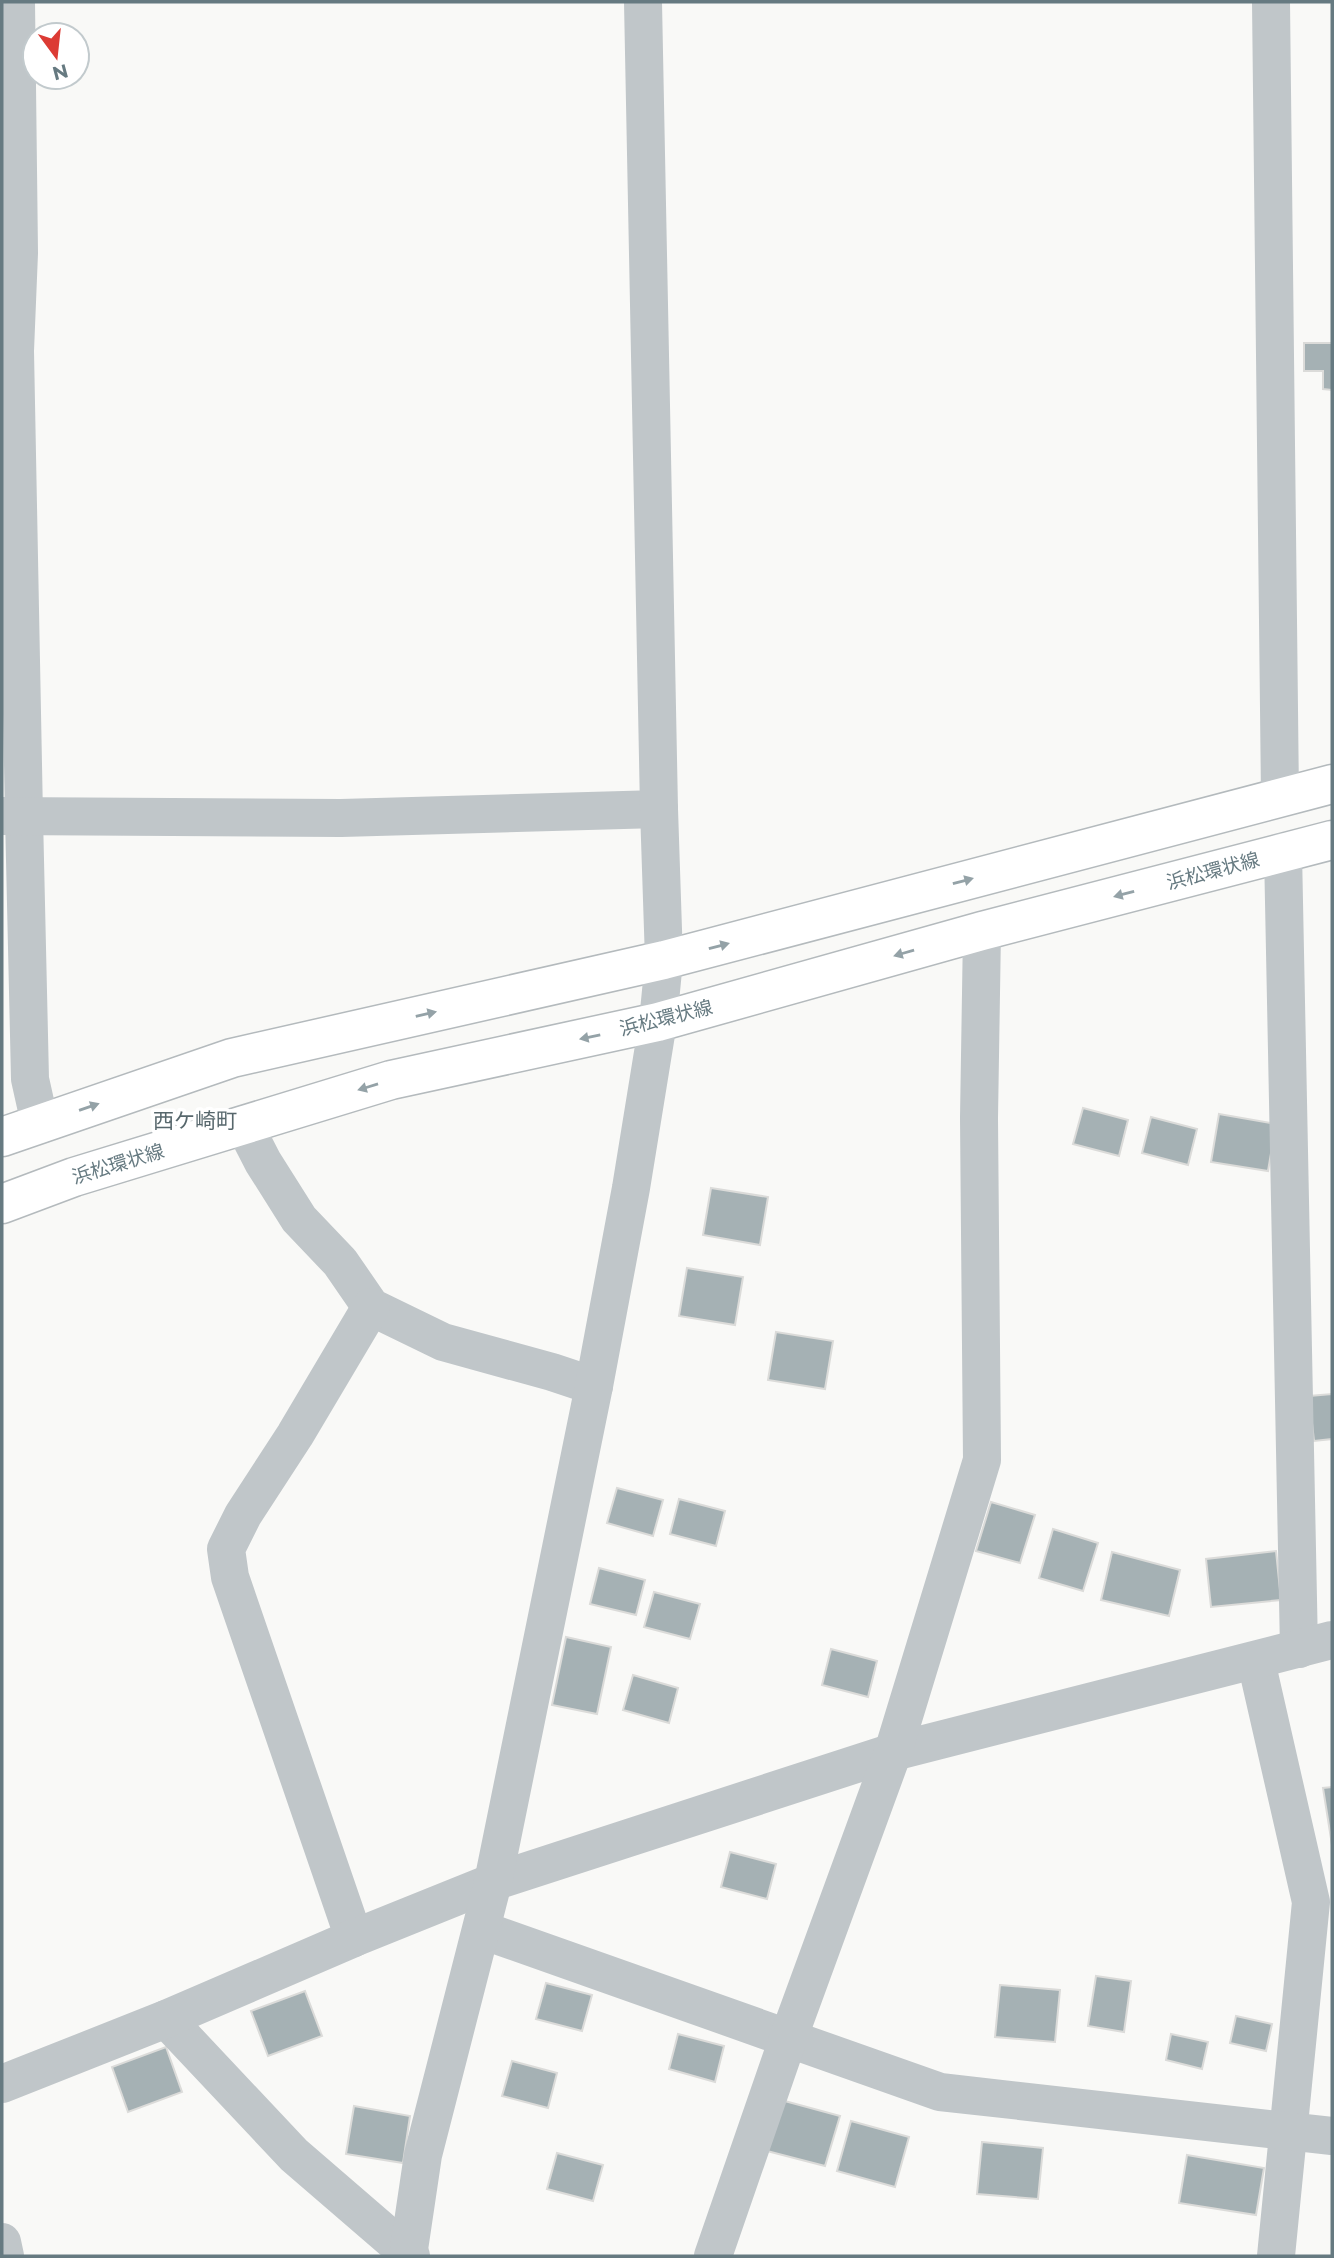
<svg xmlns="http://www.w3.org/2000/svg" width="1334" height="2258" viewBox="0 0 1334 2258" font-family="Montserrat,'Noto Sans JP',sans-serif">
	<style>
		.building { fill: #a5b1b4; stroke: #dbdbd9; stroke-width: 2 }
		.lines { fill: none; stroke-linecap: round; stroke-linejoin: round }
		.major-casing { stroke: #b4babd; stroke-width: 41 }
		.minor { stroke: #c0c6c9; stroke-width: 38 }
		.major { stroke: #fff; stroke-width: 38 }
		.oneway { fill: #94a2a7 }
		.labels { text-anchor: middle; dominant-baseline: central; stroke-width: 7; stroke-linejoin: round; paint-order: stroke }
		.street-label { font-size: 19px; fill: #667a81; stroke: #fff }
		.neighbourhood-label { font-size: 21px; fill: #57676c; stroke: #fff }
	</style>
	<rect width="100%" height="100%" fill="#f9f9f7"/>
	<g class="building">
		<polygon points="1304,343 1332,343 1332,390 1323,389 1323,371 1304,371"/>
		<polygon points="1083,1108 1128,1120 1119,1156 1073,1144"/>
		<polygon points="1219,1114 1276,1124 1268,1171 1211,1162"/>
		<polygon points="1151,1117 1197,1129 1188,1165 1142,1153"/>
		<polygon points="711,1188 768,1197 760,1245 703,1235"/>
		<polygon points="687,1268 743,1277 735,1325 679,1316"/>
		<polygon points="776,1332 833,1341 825,1389 768,1380"/>
		<polygon points="1332,1394 1332,1439 1314,1441 1309,1396"/>
		<polygon points="617,1488 663,1500 653,1536 607,1523"/>
		<polygon points="679,1499 725,1511 716,1546 670,1534"/>
		<polygon points="991,1502 1035,1515 1020,1563 976,1551"/>
		<polygon points="1053,1529 1098,1543 1083,1591 1039,1578"/>
		<polygon points="1276,1551 1281,1600 1211,1607 1206,1559"/>
		<polygon points="1112,1552 1180,1570 1169,1616 1101,1600"/>
		<polygon points="599,1568 645,1580 636,1615 590,1604"/>
		<polygon points="654,1592 700,1604 690,1639 644,1627"/>
		<polygon points="566,1637 611,1647 597,1714 552,1705"/>
		<polygon points="831,1649 877,1661 868,1697 822,1685"/>
		<polygon points="633,1675 678,1688 669,1723 623,1710"/>
		<polygon points="1332,1787 1332,1845 1323,1788"/>
		<polygon points="730,1852 776,1864 767,1899 721,1887"/>
		<polygon points="1096,1976 1131,1981 1124,2032 1088,2026"/>
		<polygon points="546,1983 592,1995 582,2031 536,2019"/>
		<polygon points="1000,1985 1060,1990 1055,2042 995,2037"/>
		<polygon points="305,1991 322,2036 268,2056 251,2011"/>
		<polygon points="1236,2016 1272,2024 1266,2051 1230,2043"/>
		<polygon points="678,2034 724,2046 715,2082 669,2069"/>
		<polygon points="1171,2034 1208,2042 1202,2069 1166,2060"/>
		<polygon points="166,2047 182,2092 128,2112 112,2067"/>
		<polygon points="512,2061 557,2073 548,2108 502,2096"/>
		<polygon points="781,2100 840,2116 825,2166 767,2151"/>
		<polygon points="354,2106 410,2116 403,2163 346,2154"/>
		<polygon points="851,2121 909,2137 895,2187 837,2171"/>
		<polygon points="982,2142 1043,2148 1038,2199 977,2194"/>
		<polygon points="557,2153 603,2165 593,2201 547,2189"/>
		<polygon points="1187,2155 1264,2168 1256,2215 1179,2203"/>
	</g>
	<g class="lines">
		<defs>
			<g id="major">
				<polyline points="2,1137 232,1058 664,960 1332,784"/>
				<polyline points="2,1204 74,1177 391,1080 658,1022 982,931 1332,840"/>
			</g>
		</defs>
		<use href="#major" class="major-casing"/>
		<g class="minor">
			<polyline points="16,2 19,253 15,351 24,816 30,1079 40,1124"/>
			<polyline points="1271,2 1280,797"/>
			<polyline points="2,816 341,818 659,809"/>
			<polyline points="1283,852 1299,1649"/>
			<polyline points="244,1125 263,1162 299,1219 340,1262 371,1307 443,1342 552,1372 594,1386"/>
			<polyline points="1256,1661 1311,1902 1276,2256"/>
			<polyline points="482,1930 940,2092 1332,2136"/>
			<polyline points="354,1938 230,1577 226,1549 243,1515 295,1435 371,1307"/>
			<polyline points="166,2019 294,2155 411,2256"/>
			<polyline points="2,2084 166,2019 354,1938 493,1882 893,1752 1332,1640"/>
			<polyline points="2,2242 5,2256"/>
			<polyline points="408,2256 423,2155 493,1882 594,1386 631,1188 658,1022 664,960 659,809 643,2"/>
			<polyline points="713,2256 788,2039 893,1752 982,1460 979,1118 982,931"/>
		</g>
		<use href="#major" class="major"/>
	</g>
	<defs><path id="oneway-solid" d="M-6-.8H1V-3.2L6.5 0L1 3.2V.8H-6Z" transform="scale(1.75)"/></defs>
	<g class="oneway">
		<use href="#oneway-solid" transform="translate(963 881) rotate(-15)"/>
		<use href="#oneway-solid" transform="translate(1124 894) rotate(165)"/>
		<use href="#oneway-solid" transform="translate(719 946) rotate(-15)"/>
		<use href="#oneway-solid" transform="translate(904 953) rotate(164)"/>
		<use href="#oneway-solid" transform="translate(426 1014) rotate(-13)"/>
		<use href="#oneway-solid" transform="translate(590 1037) rotate(168)"/>
		<use href="#oneway-solid" transform="translate(368 1087) rotate(163)"/>
		<use href="#oneway-solid" transform="translate(89 1107) rotate(-19)"/>
	</g>
	<g class="labels">
		<g class="street-label">
			<text transform="translate(1213 871) rotate(-15)">浜松環状線</text>
			<text transform="translate(666 1018) rotate(-14)">浜松環状線</text>
			<text transform="translate(118 1164) rotate(-17)">浜松環状線</text>
		</g>
		<g class="neighbourhood-label">
			<text x="195" y="1120">西ケ崎町</text>
		</g>
	</g>
	<rect width="1334" height="2258" fill="none" stroke="#667a81" stroke-width="7"/>
	<g transform="translate(56 56) rotate(165)"><circle r="33" fill="#ffffff" stroke="#c2cacd" stroke-width="2"/>
	<path d="M0-5L12 26L0 18L-12 26Z" fill="#dc3b34"/>
	<text y="-10" font-size="19" font-weight="bold" text-anchor="middle" fill="#667a81">N</text>
	</g>
</svg>
